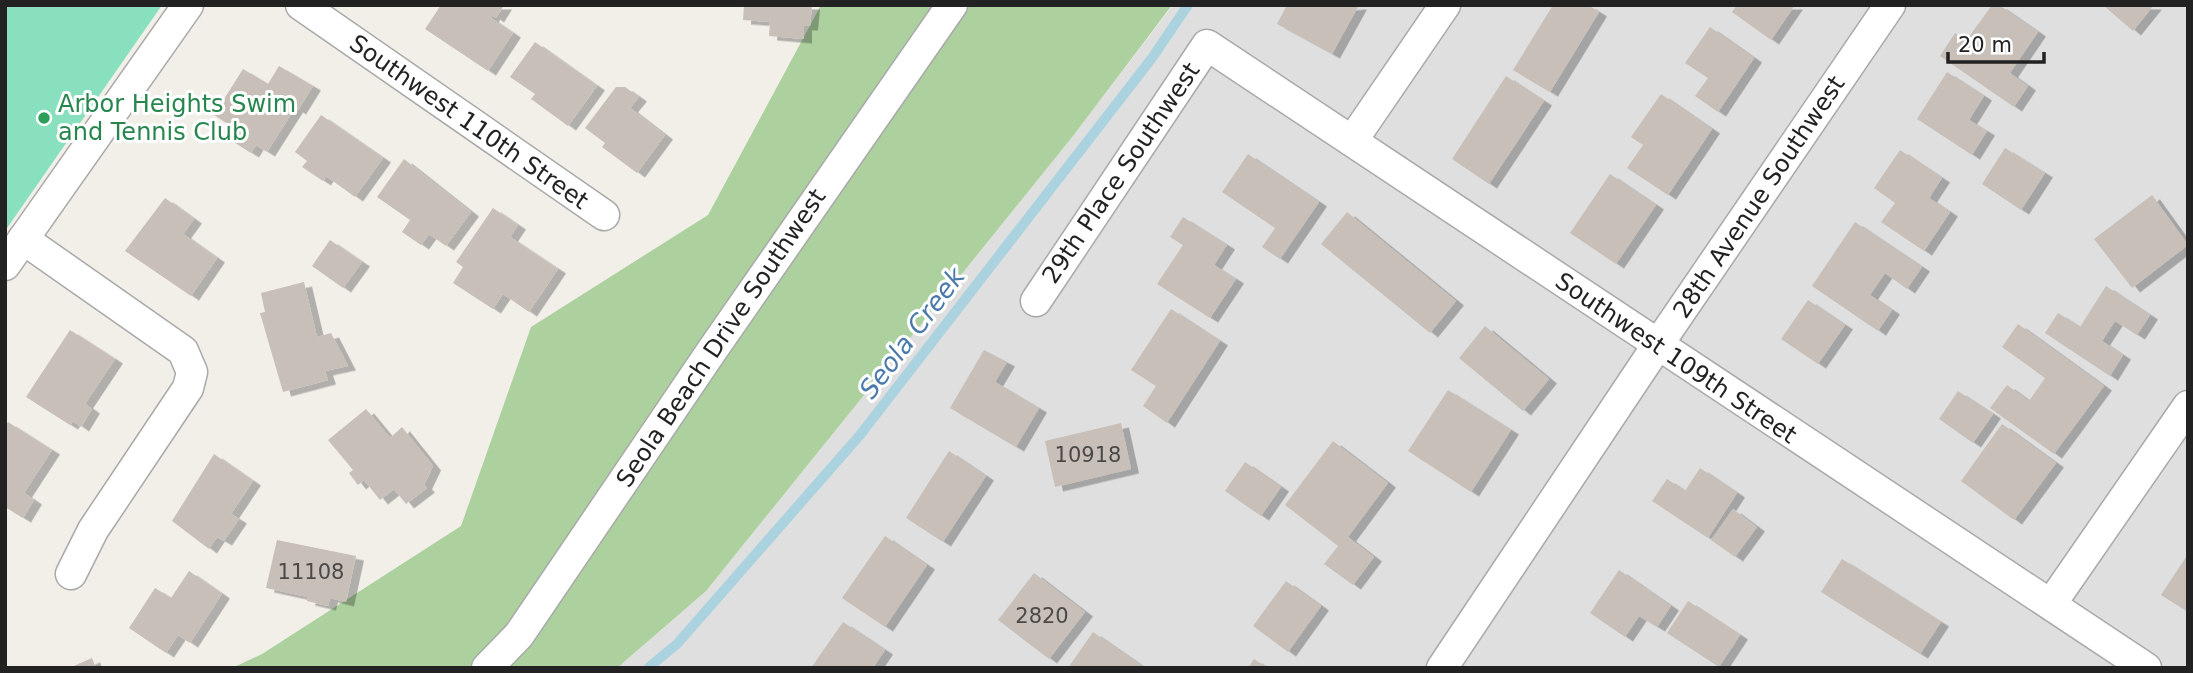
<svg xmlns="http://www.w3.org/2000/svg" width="2193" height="673" viewBox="0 0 2193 673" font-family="'DejaVu Sans',sans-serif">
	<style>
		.residential { fill: #e0dfdf }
		.forest { fill: #add19e }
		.pitch { fill: #88e0be }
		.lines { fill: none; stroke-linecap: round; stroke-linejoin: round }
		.stream { stroke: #aad3df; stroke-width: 10 }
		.building { fill: #c7bfb8; filter: url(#shadow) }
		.minor-casing { stroke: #a9a9a9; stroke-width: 33 }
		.minor { stroke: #fff; stroke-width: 30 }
		.leisure-dot { fill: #2e9e5b; stroke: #fff; stroke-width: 2.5 }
		.labels { text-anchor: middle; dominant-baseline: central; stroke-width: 6; stroke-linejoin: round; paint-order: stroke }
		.number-label { font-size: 21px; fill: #4b4948 }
		.leisure-label { font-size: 24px; fill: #27864d; stroke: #fff; text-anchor: start }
		.street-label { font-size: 24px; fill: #222; stroke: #fff }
		.water-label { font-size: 26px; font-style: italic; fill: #4a7aab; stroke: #fff }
	</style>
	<defs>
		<filter id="shadow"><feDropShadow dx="8" dy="4.5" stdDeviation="0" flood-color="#0004"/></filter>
	</defs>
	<rect width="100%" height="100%" fill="#f2efe9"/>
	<polygon class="residential" points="1173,5 2188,5 2188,668 617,668 706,591 1073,136"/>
	<polygon class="forest" points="821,5 1172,5 1073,136 706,591 617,668 232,668 262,654 461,526 531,327 708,215"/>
	<polygon class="pitch" points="5,5 162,5 5,231"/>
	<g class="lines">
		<polyline class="stream" points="648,668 677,644 860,435 1152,58 1188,5"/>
	</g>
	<g class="building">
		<polygon points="441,5 504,5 496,18 492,15 491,18 513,33 488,71 425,29"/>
		<polygon points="744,5 812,5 810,26 804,26 804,39 769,36 770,22 743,20"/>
		<polygon points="1287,5 1334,7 1359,5 1332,54 1277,24"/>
		<polygon points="1553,5 1588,5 1599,12 1550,92 1513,70"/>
		<polygon points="1737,5 1795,5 1771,40 1732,12"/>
		<polygon points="1992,5 1999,5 2038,32 2010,73 2028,86 2014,107 1940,56 1955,33 1966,41"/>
		<polygon points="2103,5 2154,5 2133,31"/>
		<polygon points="1710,27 1754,58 1718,112 1695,96 1708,78 1685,63"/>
		<polygon points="535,42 597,86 568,126 531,99 535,94 510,77"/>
		<polygon points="279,66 313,86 298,110 295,108 267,152 256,145 251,153 229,139 231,126 214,115 243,69 268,84"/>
		<polygon points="1947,72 1984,96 1969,120 1987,131 1972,155 1917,119"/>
		<polygon points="1506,76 1544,101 1489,184 1452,159"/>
		<polygon points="616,87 625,87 639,97 630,108 665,135 637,173 602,147 605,143 585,128"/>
		<polygon points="1661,94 1712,129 1668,195 1627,168 1643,145 1631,137"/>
		<polygon points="321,115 383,158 355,197 326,176 323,181 302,167 307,161 295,152"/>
		<polygon points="2005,148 2045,173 2021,210 1982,184"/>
		<polygon points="1900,150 1942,178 1929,198 1950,212 1924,251 1881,222 1895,203 1874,188"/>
		<polygon points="1248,154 1319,202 1280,259 1262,247 1275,228 1222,192"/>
		<polygon points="404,159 471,212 446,246 429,234 421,245 402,232 410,220 377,197"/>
		<polygon points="1610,174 1656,205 1616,264 1570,233"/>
		<polygon points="2152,195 2188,245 2132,288 2094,239"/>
		<polygon points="165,198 194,219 183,234 217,258 191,296 125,251"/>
		<polygon points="493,208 518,225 510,237 558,269 529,312 503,294 493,309 453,283 463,267 456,262"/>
		<polygon points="1347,212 1456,301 1430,333 1321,244"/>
		<polygon points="1183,217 1227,245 1214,265 1236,279 1210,318 1157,284 1183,245 1170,237"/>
		<polygon points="1855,222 1922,267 1907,289 1885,273 1870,295 1892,310 1878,331 1812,286"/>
		<polygon points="330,240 362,262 343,288 312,266"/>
		<polygon points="304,282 317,337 331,333 348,366 325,371 328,380 283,392 260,313 265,312 261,293"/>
		<polygon points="2106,286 2150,315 2137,335 2115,321 2102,341 2123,355 2110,376 2045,333 2058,313 2080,327"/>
		<polygon points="1808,300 1845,325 1818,364 1781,339"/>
		<polygon points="1171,309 1220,341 1167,423 1143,406 1156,386 1131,370"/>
		<polygon points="2018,324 2104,386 2054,454 1990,408 2007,385 2029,401 2045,378 2002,347"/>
		<polygon points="1485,326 1549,379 1523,411 1459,358"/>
		<polygon points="70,330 115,359 85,404 92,409 81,427 73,421 70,425 26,397"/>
		<polygon points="984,350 1007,362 995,382 1039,408 1016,447 950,408"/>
		<polygon points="1448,390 1511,430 1471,492 1408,451"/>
		<polygon points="1958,391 1993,414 1973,443 1939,419"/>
		<polygon points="366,409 390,438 402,427 433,466 424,485 427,488 406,504 394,489 380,500 364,480 358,485 349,473 353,470 328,440"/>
		<polygon points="8,422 52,450 24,493 34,500 23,518 5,507 5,427"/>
		<polygon points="1121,423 1131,469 1055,487 1045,441"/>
		<polygon points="2002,424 2056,463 2014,520 1961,481"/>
		<polygon points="1333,441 1388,483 1348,537 1374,557 1353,585 1324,564 1338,546 1285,505"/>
		<polygon points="949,451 986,476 943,542 906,518"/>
		<polygon points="214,454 253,481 231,514 239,519 224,541 217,537 209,549 172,521"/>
		<polygon points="1245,462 1281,487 1261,516 1225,491"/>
		<polygon points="1700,468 1737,493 1708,538 1652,501 1667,479 1685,491"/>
		<polygon points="1733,509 1757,527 1735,557 1711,540"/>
		<polygon points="885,536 927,565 885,627 842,598"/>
		<polygon points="277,540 356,556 346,602 330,598 328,606 307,601 308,597 266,588"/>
		<polygon points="2188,554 2188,612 2161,595"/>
		<polygon points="1842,559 1941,622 1920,654 1821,592"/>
		<polygon points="1619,570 1671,606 1657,627 1639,616 1625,637 1590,613"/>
		<polygon points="189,571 222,594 190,643 178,635 166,653 129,628 155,588 171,598"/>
		<polygon points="1034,573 1085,612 1049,659 998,620"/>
		<polygon points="1286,581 1321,606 1288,652 1253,626"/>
		<polygon points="1688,601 1740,635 1719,667 1667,633"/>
		<polygon points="843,622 885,650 873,668 811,668"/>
		<polygon points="1093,632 1145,668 1068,668"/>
		<polygon points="92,658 96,668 69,668"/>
		<polygon points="1254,659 1268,668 1248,668"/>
	</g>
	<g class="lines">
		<defs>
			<g id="minor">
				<polyline points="301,5 604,215"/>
				<polyline points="1352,141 1445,5"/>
				<polyline points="23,239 183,351 192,372 188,388 93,530 71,574"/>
				<polyline points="5,265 188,5"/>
				<polyline points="1036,301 1207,45 2146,668"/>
				<polyline points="2051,604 2188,406"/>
				<polyline points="487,668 519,635 713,349 952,5"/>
				<polyline points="1442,668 1657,346 1890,5"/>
			</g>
		</defs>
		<use href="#minor" class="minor-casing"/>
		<use href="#minor" class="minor"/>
	</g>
	<circle class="leisure-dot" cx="44" cy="118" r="7"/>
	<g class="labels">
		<g class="number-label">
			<text x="1088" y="455">10918</text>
			<text x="311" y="572">11108</text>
			<text x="1042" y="616">2820</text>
		</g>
		<g class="leisure-label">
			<text x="58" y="104">Arbor Heights Swim<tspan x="58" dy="28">and Tennis Club</tspan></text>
		</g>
		<g class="street-label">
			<text transform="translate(469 122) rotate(35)">Southwest 110th Street</text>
			<text transform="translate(1121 173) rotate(-56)">29th Place Southwest</text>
			<text transform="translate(1759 197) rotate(-56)">28th Avenue Southwest</text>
			<text transform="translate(721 338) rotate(-56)">Seola Beach Drive Southwest</text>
			<text transform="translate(1676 358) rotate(34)">Southwest 109th Street</text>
		</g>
		<g class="water-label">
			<text transform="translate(912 333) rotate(-53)">Seola Creek</text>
		</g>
	</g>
	<rect width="2193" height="673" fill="none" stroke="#222222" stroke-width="14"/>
	<path d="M1948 52v10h96v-10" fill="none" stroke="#222222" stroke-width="3.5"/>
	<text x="1958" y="52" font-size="21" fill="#222222" stroke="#ffffff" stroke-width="5" paint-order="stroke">20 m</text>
</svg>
